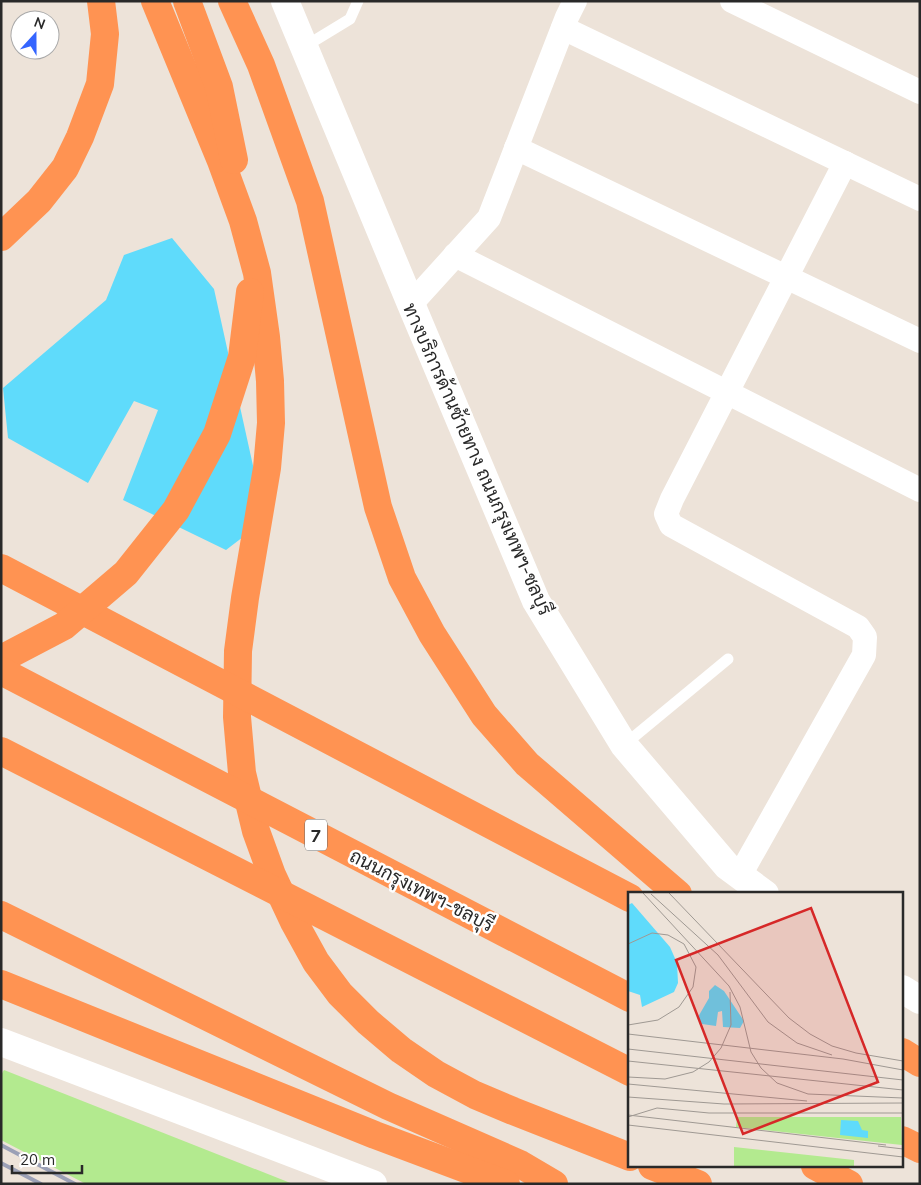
<svg xmlns="http://www.w3.org/2000/svg" width="921" height="1185" viewBox="0 0 921 1185" font-family="Mulish,Sarabun,sans-serif">
	<style>
		.green { fill: #b3ea8f }
		.water { fill: #5fdbfb }
		.lines { fill: none; stroke-linecap: round; stroke-linejoin: round }
		.service { stroke: #fff; stroke-width: 11 }
		.minor { stroke: #fff; stroke-width: 24 }
		.secondary { stroke: #fff; stroke-width: 28 }
		.motorway { stroke: #ff9352; stroke-width: 28 }
		.rail { stroke: #9ba0b6; stroke-width: 4 }
		.labels { text-anchor: middle; dominant-baseline: central; stroke-width: 5; stroke-linejoin: round; paint-order: stroke }
		.shield { fill: #fff; stroke: #696969; stroke-width: 1 }
		.shield-label { font-size: 18px; font-weight: bold; fill: #292929 }
		.street-label { font-size: 19px; fill: #292929; stroke: #fff }
		.inset-road { fill: none; stroke: #9f9993; stroke-width: 1 }
		.view { fill: #d62828; fill-opacity: 0.15; stroke: #d62828; stroke-width: 2.5 }
		.inset-edge { fill: none; stroke: #292929; stroke-width: 2.5 }
	</style>
	<rect width="100%" height="100%" fill="#ede3d9"/>
	<polygon class="green" points="4,1070 293,1184 86,1184 1,1140 1,1075"/>
	<polygon class="water" points="172,238 214,289 265,520 226,550 123,500 158,410 134,401 88,483 8,438 3,388 106,300 124,255"/>
	<g class="lines">
		<g class="service">
			<polyline points="304,47 350,19 358,1"/>
			<polyline points="624,745 728,659"/>
		</g>
		<g class="minor">
			<polyline points="732,1 920,92"/>
			<polyline points="563,28 920,199"/>
			<polyline points="516,148 920,341"/>
			<polyline points="455,255 920,490"/>
			<polyline points="411,304 489,218 567,17 575,1"/>
			<polyline points="740,875 864,655 865,637 858,627 671,525 666,514 672,499 845,163"/>
		</g>
		<g class="secondary">
			<polyline points="285,1 411,304 536,601 624,745 727,866 765,894"/>
			<polyline points="902,989 920,1000"/>
			<polyline points="1,1042 373,1184"/>
		</g>
		<g class="motorway">
			<polyline points="155,1 221,161 243,221 257,273 266,337 270,381 271,423 267,468 245,598 238,651 237,717 242,773 256,831 272,875 294,922 316,962 340,994 368,1022 401,1050 436,1074 475,1095 513,1111 630,1157"/>
			<polyline points="187,1 219,87 234,160"/>
			<polyline points="232,1 261,65 310,201 378,507 402,578 432,634 484,715 527,764 678,894"/>
			<polyline points="1,237 39,201 65,168 80,137 100,84 105,34 101,1"/>
			<polyline points="1,568 630,898"/>
			<polyline points="1,659 64,626 126,573 176,510 217,434 242,357 250,292"/>
			<polyline points="1,671 630,998"/>
			<polyline points="1,751 630,1072"/>
			<polyline points="1,915 388,1106 520,1164 554,1184"/>
			<polyline points="1,984 375,1135 506,1184"/>
			<polyline points="902,1052 920,1063"/>
			<polyline points="902,1140 920,1149"/>
			<polyline points="652,1166 698,1184"/>
			<polyline points="815,1166 849,1184"/>
		</g>
		<g class="rail">
			<polyline points="1,1145 75,1184"/>
			<polyline points="1,1163 41,1184"/>
		</g>
	</g>
	<g class="labels">
		<rect class="shield" x="305" y="819.5" width="22" height="31" rx="4"/>
		<g class="shield-label">
			<text x="316" y="835">7</text>
		</g>
		<g class="street-label">
			<text transform="translate(478 459) rotate(66)">ทางบริการด้านซ้ายทาง ถนนกรุงเทพฯ-ชลบุรี</text>
			<text transform="translate(422 890) rotate(27)">ถนนกรุงเทพฯ-ชลบุรี</text>
		</g>
	</g>
	<g transform="translate(628 892)">
		<rect width="275" height="275" fill="#ede3d9"/>
		<path d="M109,225H273L274,253L108,235ZM106,255L226,268V274H106Z" fill="#b3ea8f"/>
		<path d="M4,11L42,55L49,71L50,91L46,100L14,115L12,103L0,99V13ZM87,93L96,99L116,129L112,136L95,135L94,119L90,120L88,134L74,132L70,125L81,106V99ZM213,228L230,229L234,238L240,239V246L212,243Z" fill="#5fdbfb"/>
		<path class="inset-road" d="M15,1L101,94L112,115L123,160L133,176L149,191L180,202L275,206M41,1L161,126L182,142L204,154L228,161L275,169M23,2L90,63L140,130L169,151L204,163M0,52L24,41L40,43L56,52L68,75L65,95L51,115L30,128L0,133M0,142L215,167L275,178M0,157L275,188M0,169L275,198M0,185L37,187L65,180L81,170L93,156L103,133L102,100M0,192L179,209M0,205L96,212L275,211M0,223L258,253M0,225L29,216L81,221H275M0,233L275,265M250,254L275,257"/>
		<path class="view" d="M183,16L250,190L115,242L48,68Z"/>
		<rect width="275" height="275" class="inset-edge"/>
	</g>
	<rect width="921" height="1185" fill="none" stroke="#292929" stroke-width="5"/>
	<g transform="translate(35 35) rotate(21)"><circle r="24" fill="#ffffff" stroke="#a9a9a9"/>
	<path d="M0-4L9 19L0 12L-9 19Z" fill="#3465ff"/>
	<text y="-8" font-size="14" font-weight="bold" text-anchor="middle" fill="#292929">N</text>
	</g>
	<path d="M12 1165v8h70v-8" fill="none" stroke="#292929" stroke-width="2.5"/>
	<text x="20" y="1165" font-size="15" fill="#292929" stroke="#ffffff" stroke-width="4" paint-order="stroke">20 m</text>
</svg>
